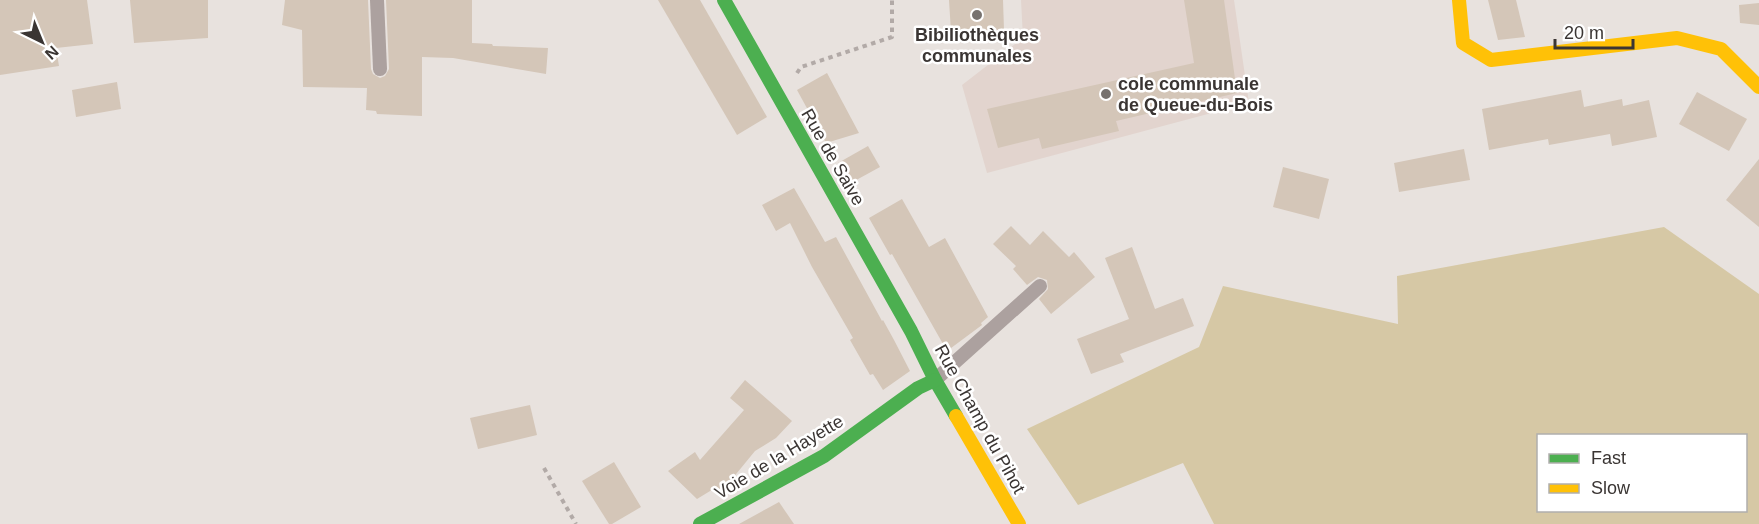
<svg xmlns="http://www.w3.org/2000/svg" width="1759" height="524" viewBox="0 0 1759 524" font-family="Helvetica,sans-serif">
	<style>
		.built { fill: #e2d4ce }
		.green { fill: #d6c8a5; fill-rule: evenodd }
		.building { fill: #d4c6b8 }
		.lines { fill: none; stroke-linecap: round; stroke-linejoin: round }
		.path { stroke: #b2aaa7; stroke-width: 4; stroke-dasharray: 4.5 4.5; stroke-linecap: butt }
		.lane { stroke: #aca19f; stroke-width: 14 }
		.fast { stroke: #4caf50; stroke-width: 14 }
		.slow { stroke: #ffc107; stroke-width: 14 }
		.poi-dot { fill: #77726f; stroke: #fff; stroke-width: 2 }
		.labels { text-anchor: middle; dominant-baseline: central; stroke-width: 5; stroke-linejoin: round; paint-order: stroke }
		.poi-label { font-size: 18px; font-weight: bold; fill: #3a3533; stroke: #fff }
		.street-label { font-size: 18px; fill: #3a3533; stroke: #fff }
	</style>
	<rect width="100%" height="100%" fill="#e8e2de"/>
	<polygon class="built" points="1021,0 1234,0 1249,103 987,173 962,85 1023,38"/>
	<path class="green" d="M1664,227L1759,294V524H1214L1183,463L1078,505L1027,429L1199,347L1223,286L1398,324L1397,276ZM1538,436H1746V510H1538Z"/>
	<g class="building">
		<polygon points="0,0 87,0 93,44 56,48 59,66 0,75"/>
		<polygon points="130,0 208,0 208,38 134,43"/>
		<polygon points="285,0 368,0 371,69 373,74 380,78 385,76 389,69 386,0 472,0 472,43 492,44 493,46 548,48 546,74 453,58 422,57 422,116 377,114 376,111 366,110 367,88 303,87 302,30 282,25"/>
		<polygon points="658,0 700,0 767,117 737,135"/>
		<polygon points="949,0 1003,0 1004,30 951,32"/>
		<polygon points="1184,0 1224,0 1237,93 1116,121 1119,131 1042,149 1039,138 998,148 987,109 1194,63"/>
		<polygon points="1488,0 1516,0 1525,37 1498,40"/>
		<polygon points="1759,3 1759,25 1740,23 1739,5"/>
		<polygon points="827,73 859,133 826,143 797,90"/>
		<polygon points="117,82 121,109 76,117 72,90"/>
		<polygon points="1581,90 1584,107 1622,99 1623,106 1649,100 1657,137 1612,146 1610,134 1549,145 1548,139 1489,150 1482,109"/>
		<polygon points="1697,92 1747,119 1729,151 1679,124"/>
		<polygon points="868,146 880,167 849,184 838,163"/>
		<polygon points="1464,149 1470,180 1399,192 1394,163"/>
		<polygon points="1759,159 1759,227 1726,200"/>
		<polygon points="1283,167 1329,179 1319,219 1273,207"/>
		<polygon points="794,188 825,242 836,237 882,321 883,320 894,340 910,371 883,390 873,374 870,375 850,340 853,338 812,267 790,223 776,231 762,205"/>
		<polygon points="902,199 929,247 945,238 988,317 981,323 982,325 947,351 892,254 890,255 869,218"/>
		<polygon points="1011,226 1030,245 1043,231 1069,257 1074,252 1095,277 1051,314 1039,299 1048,289 1047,280 1038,277 1027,285 1013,269 1016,266 993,244"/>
		<polygon points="1132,247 1155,309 1183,298 1194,326 1120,354 1124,362 1091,374 1077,339 1129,319 1105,258"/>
		<polygon points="745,380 792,421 776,438 755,451 723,490 718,493 715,488 697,499 668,471 695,452 700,460 744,410 730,398"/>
		<polygon points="530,405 537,435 478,449 470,418"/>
		<polygon points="614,462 641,507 612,524 609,524 582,481"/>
		<polygon points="779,502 794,524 739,524"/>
	</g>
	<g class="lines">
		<g class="path">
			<polyline points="797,73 801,67 892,37 892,0"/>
			<polyline points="544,468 576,524"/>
		</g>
		<g class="lane">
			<polyline points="377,0 380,69"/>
			<polyline points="935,380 1040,286"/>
		</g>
		<g class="fast">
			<polyline points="724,0 911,331 935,380 956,416"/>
			<polyline points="700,524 824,456 918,388 935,380"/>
		</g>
		<g class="slow">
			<polyline points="1459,0 1463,43 1491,60 1677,38 1721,49 1759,87"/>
			<polyline points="956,416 1019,524"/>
		</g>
	</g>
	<g class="poi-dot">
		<circle cx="977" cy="15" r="6"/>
		<circle cx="1106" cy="94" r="6"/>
	</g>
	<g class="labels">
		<g class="poi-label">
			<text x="977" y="35">Bibiliothèques<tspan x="977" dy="21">communales</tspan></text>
			<text x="1118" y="84" text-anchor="start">cole communale<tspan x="1118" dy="21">de Queue-du-Bois</tspan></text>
		</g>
		<g class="street-label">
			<text transform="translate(833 157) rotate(60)">Rue de Saive</text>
			<text transform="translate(980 419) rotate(61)">Rue Champ du Pihot</text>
			<text transform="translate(779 457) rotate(-31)">Voie de la Hayette</text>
		</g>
	</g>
	<rect x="1537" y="434" width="210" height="78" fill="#ffffff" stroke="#b0aead" stroke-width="1.5"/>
	<rect x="1549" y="454" width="30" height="9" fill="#4caf50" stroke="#b0aead" stroke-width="1.5"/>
	<text x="1591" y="464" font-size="18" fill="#3a3533">Fast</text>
	<rect x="1549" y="484" width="30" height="9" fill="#ffc107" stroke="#b0aead" stroke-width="1.5"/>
	<text x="1591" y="494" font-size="18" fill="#3a3533">Slow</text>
	<g transform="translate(42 42) rotate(137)" stroke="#ffffff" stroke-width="4.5" paint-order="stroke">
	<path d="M0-4.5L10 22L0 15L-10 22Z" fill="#3a3533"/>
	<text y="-9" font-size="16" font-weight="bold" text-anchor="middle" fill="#3a3533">N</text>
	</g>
	<path d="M1555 39v9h78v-9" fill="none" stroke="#3a3533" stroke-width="3"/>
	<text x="1564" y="39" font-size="18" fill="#3a3533" stroke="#ffffff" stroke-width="4.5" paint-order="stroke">20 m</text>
</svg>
